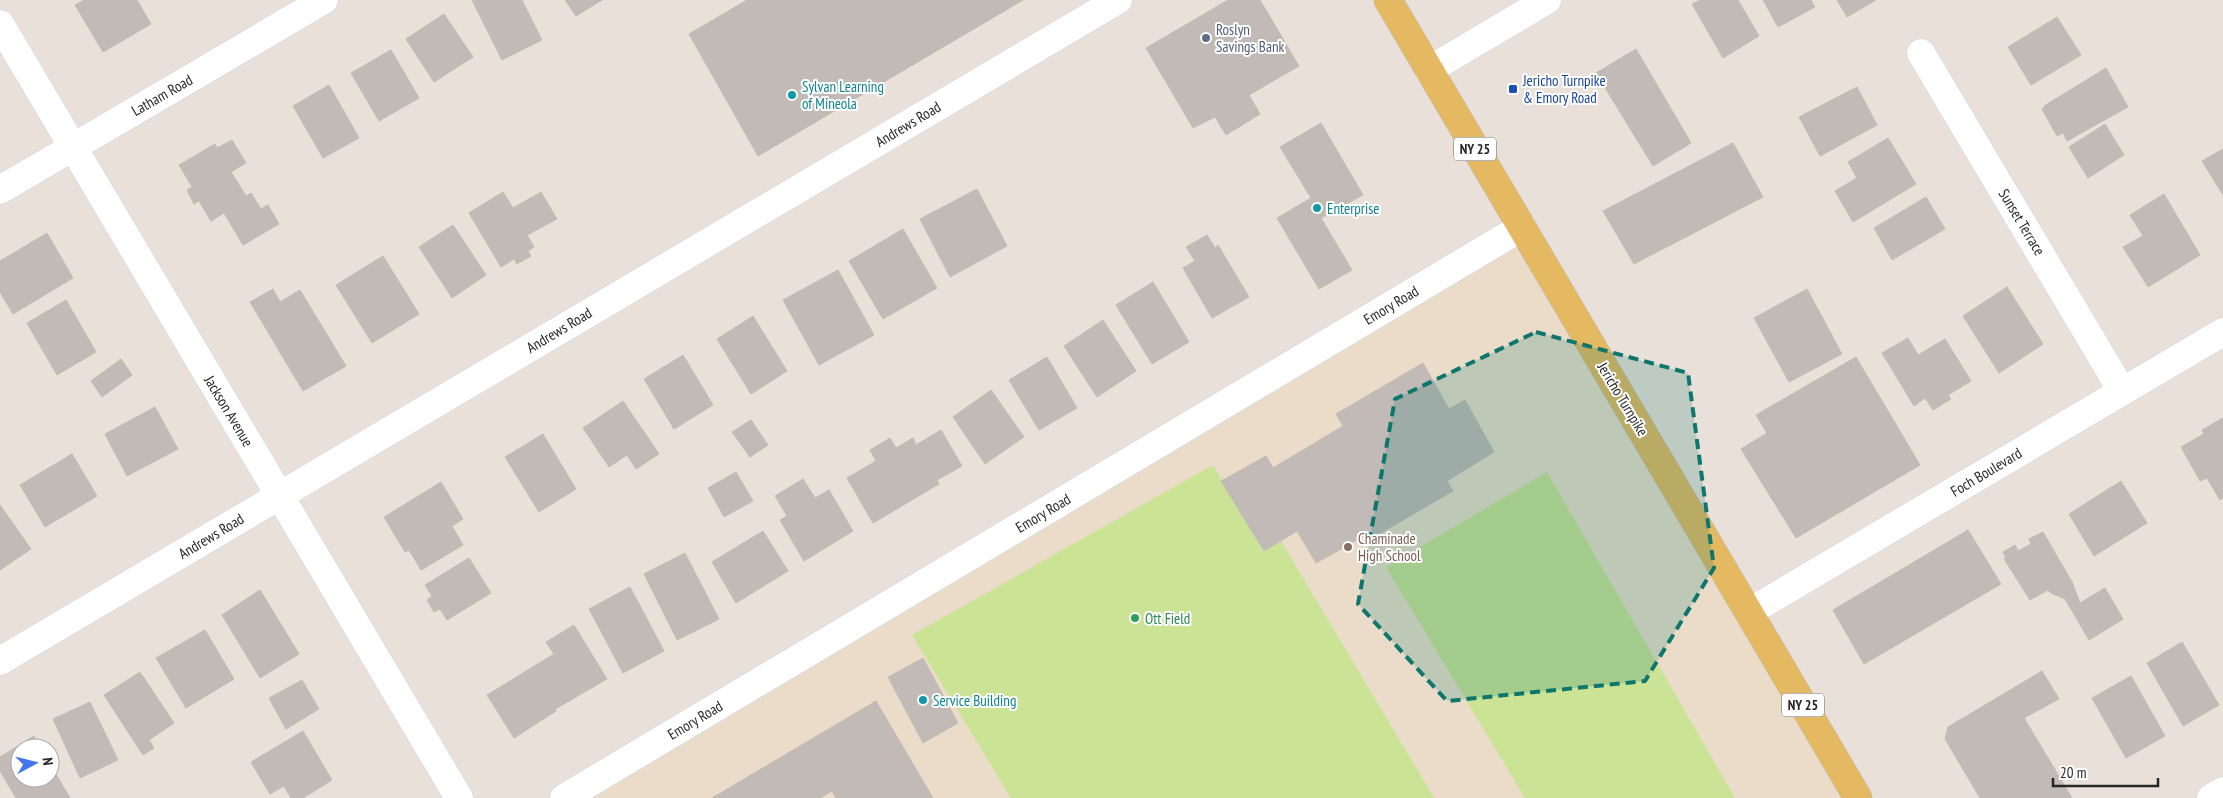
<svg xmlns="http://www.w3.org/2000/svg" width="2223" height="798" viewBox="0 0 2223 798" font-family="'PT Sans Narrow',sans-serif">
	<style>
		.education { fill: #eadcc9 }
		.pitch { fill: #cae395 }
		.building { fill: #c1bab6; stroke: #c3bcb3 }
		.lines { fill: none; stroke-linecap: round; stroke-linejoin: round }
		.minor-casing { stroke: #cfd3df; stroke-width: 29 }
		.primary-casing { stroke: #bebebe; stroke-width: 29 }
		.minor { stroke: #fff; stroke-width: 28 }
		.primary { stroke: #e5b862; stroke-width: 28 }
		.marked { fill: #0f766e; fill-opacity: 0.2; stroke: #0f766e; stroke-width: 4; stroke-dasharray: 10 6; stroke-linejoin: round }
		.service-dot { fill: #5c6f8a; stroke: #fff; stroke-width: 2 }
		.transit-dot { fill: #1a4fb4; stroke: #fff; stroke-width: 2 }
		.culture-dot { fill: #0f9aa8; stroke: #fff; stroke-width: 2 }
		.education-dot { fill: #8d6e63; stroke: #fff; stroke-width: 2 }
		.leisure-dot { fill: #2e9e5b; stroke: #fff; stroke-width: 2 }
		.labels { text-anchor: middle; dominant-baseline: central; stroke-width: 4; stroke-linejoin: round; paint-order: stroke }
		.shield { fill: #fff; stroke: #686868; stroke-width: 1 }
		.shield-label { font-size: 14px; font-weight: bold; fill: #272727 }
		.service-label { font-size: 15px; fill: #4e5e75; stroke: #fff; text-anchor: start }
		.transit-label { font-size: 15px; fill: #164399; stroke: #fff; text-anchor: start }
		.culture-label { font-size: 15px; fill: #0d838f; stroke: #fff; text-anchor: start }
		.street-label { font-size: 15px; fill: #272727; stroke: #fff }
		.education-label { font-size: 15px; fill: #785e54; stroke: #fff; text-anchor: start }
		.leisure-label { font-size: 15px; fill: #27864d; stroke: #fff; text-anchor: start }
	</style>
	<rect width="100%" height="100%" fill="#e9e0d9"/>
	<polygon class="education" points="1522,227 1858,798 564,798"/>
	<g class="pitch">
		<polygon points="1213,465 1263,551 1281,541 1434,798 1011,798 912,635"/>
		<polygon points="1547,472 1735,798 1525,798 1386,567"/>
	</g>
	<g class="building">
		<polygon points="84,0 137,0 151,24 103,52 75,5"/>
		<polygon points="472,0 522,0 542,40 502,60"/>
		<polygon points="565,0 602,0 576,16"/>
		<polygon points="747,0 1023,0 758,156 689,34"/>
		<polygon points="1228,0 1260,0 1299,66 1249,95 1260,114 1226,135 1215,117 1193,128 1146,48"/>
		<polygon points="1700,0 1738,0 1759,36 1723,58 1692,4"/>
		<polygon points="1763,0 1811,0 1815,7 1778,27"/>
		<polygon points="1837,0 1876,0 1847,17"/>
		<polygon points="444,14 473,57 434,82 406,39"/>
		<polygon points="2057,17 2081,55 2031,85 2008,47"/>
		<polygon points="1636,49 1691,143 1653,166 1596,73"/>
		<polygon points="391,50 419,98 379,121 351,73"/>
		<polygon points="2106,68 2128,107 2067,141 2063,133 2057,136 2042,109 2045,107 2044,106"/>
		<polygon points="329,85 359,138 323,158 293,106"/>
		<polygon points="1857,87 1877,125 1820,156 1799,117"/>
		<polygon points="1321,123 1363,195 1321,218 1352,270 1319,289 1277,218 1311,198 1280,147"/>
		<polygon points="2105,124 2124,155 2088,178 2069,147"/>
		<polygon points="1888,138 1916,184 1853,222 1835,191 1857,178 1848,162"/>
		<polygon points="232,140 246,163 231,172 246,196 251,193 261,209 268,205 279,224 243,245 224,213 211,221 199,201 194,204 187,190 192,187 179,165 215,144 217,148"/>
		<polygon points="1733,143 1763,197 1634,264 1603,211"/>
		<polygon points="2223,149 2223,195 2202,161"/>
		<polygon points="977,189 1007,246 950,277 920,219"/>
		<polygon points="503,192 513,208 541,192 557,219 527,235 534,247 528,251 531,256 517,264 514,259 501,267 469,213"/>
		<polygon points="2164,194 2200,255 2148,287 2123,247 2143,236 2130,215"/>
		<polygon points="1926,197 1945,229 1892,260 1874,228"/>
		<polygon points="453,225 486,275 452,298 419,247"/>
		<polygon points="903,229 937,288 883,319 849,261"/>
		<polygon points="47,233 73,278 13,314 0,292 0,261"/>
		<polygon points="1207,235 1215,248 1218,245 1249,297 1212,318 1183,268 1195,261 1186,247"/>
		<polygon points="383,256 419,314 372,343 336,285"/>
		<polygon points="838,270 874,335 819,365 783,300"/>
		<polygon points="1153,282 1189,342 1152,364 1116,305"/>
		<polygon points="2007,287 2043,344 1999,373 1963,316"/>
		<polygon points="273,289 280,302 300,290 346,366 303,391 250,302"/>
		<polygon points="1807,289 1842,354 1789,382 1754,318"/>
		<polygon points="66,300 96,352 57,375 27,323"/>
		<polygon points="753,316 787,371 751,394 717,339"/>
		<polygon points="1103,320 1136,371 1097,397 1064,346"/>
		<polygon points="1908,338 1918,355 1945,339 1971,381 1948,395 1951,399 1933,410 1925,398 1914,406 1882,353"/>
		<polygon points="683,355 713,405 674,429 644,379"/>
		<polygon points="1047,357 1077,408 1039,430 1009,380"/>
		<polygon points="1856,357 1920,465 1796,538 1741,449 1767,433 1756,415"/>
		<polygon points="121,359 132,375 102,397 91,381"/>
		<polygon points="1423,363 1449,409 1465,400 1494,452 1447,481 1453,491 1367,541 1364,536 1316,563 1297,531 1264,551 1221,481 1266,456 1273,468 1343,426 1336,414"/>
		<polygon points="991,390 1024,437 985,464 953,417"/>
		<polygon points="623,401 659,454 636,469 627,455 609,467 583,428"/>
		<polygon points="155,407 178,449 127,476 105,434"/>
		<polygon points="2223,418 2223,498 2220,500 2207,478 2200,481 2181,447 2204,434 2202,430"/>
		<polygon points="751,420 768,445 750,457 732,432"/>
		<polygon points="941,430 962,466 937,480 939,484 873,523 847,478 876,461 870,450 890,438 896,448 913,438 916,445"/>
		<polygon points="543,434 576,489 539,512 505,457"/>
		<polygon points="72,454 97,496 45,527 20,485"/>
		<polygon points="736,472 753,501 724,517 708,488"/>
		<polygon points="803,479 815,498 829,490 853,531 804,561 780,520 787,516 775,496"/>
		<polygon points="2121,481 2147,523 2094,556 2069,514"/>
		<polygon points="441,482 463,519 452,526 463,545 421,570 409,550 405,552 384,517"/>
		<polygon points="0,505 31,549 0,570"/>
		<polygon points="1968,530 2001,584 1864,664 1833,610"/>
		<polygon points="763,531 788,571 736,603 712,562"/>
		<polygon points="2043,532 2072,582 2080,603 2105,588 2123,619 2089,640 2065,599 2051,593 2048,590 2030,600 2004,559 2006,558 2003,552 2015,545 2018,551 2031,544 2029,539"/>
		<polygon points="685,553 719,619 677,640 644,574"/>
		<polygon points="469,558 491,593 447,620 440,609 434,612 427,600 432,596 425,585"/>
		<polygon points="630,587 664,651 623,673 589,609"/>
		<polygon points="260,590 299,654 260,678 222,615"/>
		<polygon points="574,625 607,679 555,709 556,711 514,738 487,695 554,654 546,642"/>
		<polygon points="205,630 234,679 186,708 156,658"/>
		<polygon points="2182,642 2219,705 2183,726 2147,663"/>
		<polygon points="923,658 958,723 923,743 888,677"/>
		<polygon points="2042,671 2059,699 2024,718 2072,798 1980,798 1945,739 1948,727"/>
		<polygon points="140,672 174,723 149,740 154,748 143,755 104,695"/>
		<polygon points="2131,676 2165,736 2126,758 2092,698"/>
		<polygon points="302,680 319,709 286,729 269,698"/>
		<polygon points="876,701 933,798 836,798 832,791 820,798 712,798"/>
		<polygon points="90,702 118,760 80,778 53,719"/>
		<polygon points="303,731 332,780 303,798 291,798 284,786 270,794 251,762"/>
		<polygon points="34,736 41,748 20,748 20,778 50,778 50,764 70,798 16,798 0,771 0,757"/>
	</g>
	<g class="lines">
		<defs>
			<g id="minor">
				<polyline points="0,24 459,798"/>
				<polyline points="1921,53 2122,391"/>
				<polyline points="1429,70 1547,0"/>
				<polyline points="0,190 324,0"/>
				<polyline points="1749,612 2223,332"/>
				<polyline points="0,661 1118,0"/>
				<polyline points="564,798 1522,227"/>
				<polyline points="2211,798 2223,791"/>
			</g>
			<polyline id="primary" points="1388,0 1858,798"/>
		</defs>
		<use href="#minor" class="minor-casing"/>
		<use href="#primary" class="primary-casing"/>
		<use href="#minor" class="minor"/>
		<use href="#primary" class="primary"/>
	</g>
	<path class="marked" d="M1536,332L1688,373L1714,568L1645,681L1447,701L1358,604L1395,399Z"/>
	<circle class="service-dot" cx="1206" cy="38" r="5"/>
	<rect class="transit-dot" x="1508" y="84" width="10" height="10" rx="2.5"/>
	<g class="culture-dot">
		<circle cx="792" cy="95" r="5"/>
		<circle cx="1317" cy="208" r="5"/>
		<circle cx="923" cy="700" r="5"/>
	</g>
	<circle class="education-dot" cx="1348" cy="547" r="5"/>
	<circle class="leisure-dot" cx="1135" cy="618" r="5"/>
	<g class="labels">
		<g class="shield">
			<rect x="1454" y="137.5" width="42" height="23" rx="4"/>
			<rect x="1782" y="693.5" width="42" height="23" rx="4"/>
		</g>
		<g class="shield-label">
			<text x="1475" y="149">NY 25</text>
			<text x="1803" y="705">NY 25</text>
		</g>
		<g class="service-label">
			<text x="1216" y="29">Roslyn<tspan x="1216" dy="17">Savings Bank</tspan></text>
		</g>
		<g class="transit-label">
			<text x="1523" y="80">Jericho Turnpike<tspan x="1523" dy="17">&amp; Emory Road</tspan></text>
		</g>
		<g class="culture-label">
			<text x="802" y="86">Sylvan Learning<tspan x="802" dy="17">of Mineola</tspan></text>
			<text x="1327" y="208">Enterprise</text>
			<text x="933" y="700">Service Building</text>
		</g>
		<g class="street-label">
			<text transform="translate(162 95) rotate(-30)">Latham Road</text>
			<text transform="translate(908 124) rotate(-31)">Andrews Road</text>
			<text transform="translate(2022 222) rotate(59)">Sunset Terrace</text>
			<text transform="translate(1391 305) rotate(-31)">Emory Road</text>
			<text transform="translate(559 330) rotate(-31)">Andrews Road</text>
			<text transform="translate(1623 399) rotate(59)">Jericho Turnpike</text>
			<text transform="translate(229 411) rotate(59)">Jackson Avenue</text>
			<text transform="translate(1986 472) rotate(-31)">Foch Boulevard</text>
			<text transform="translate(1043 513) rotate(-31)">Emory Road</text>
			<text transform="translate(211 536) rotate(-31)">Andrews Road</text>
			<text transform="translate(695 720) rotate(-31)">Emory Road</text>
		</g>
		<g class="education-label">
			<text x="1358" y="538">Chaminade<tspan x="1358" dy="17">High School</tspan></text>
		</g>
		<g class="leisure-label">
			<text x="1145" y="618">Ott Field</text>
		</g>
	</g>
	<g transform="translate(35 763) rotate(83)"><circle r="24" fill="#ffffff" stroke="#a9a9a9"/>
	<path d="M0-4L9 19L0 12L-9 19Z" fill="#4375ec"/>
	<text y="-8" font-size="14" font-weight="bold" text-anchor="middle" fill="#272727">N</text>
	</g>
	<path d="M2053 778v8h105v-8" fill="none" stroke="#272727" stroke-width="2.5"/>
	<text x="2060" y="778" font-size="15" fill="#272727" stroke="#ffffff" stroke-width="4" paint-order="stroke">20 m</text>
</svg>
